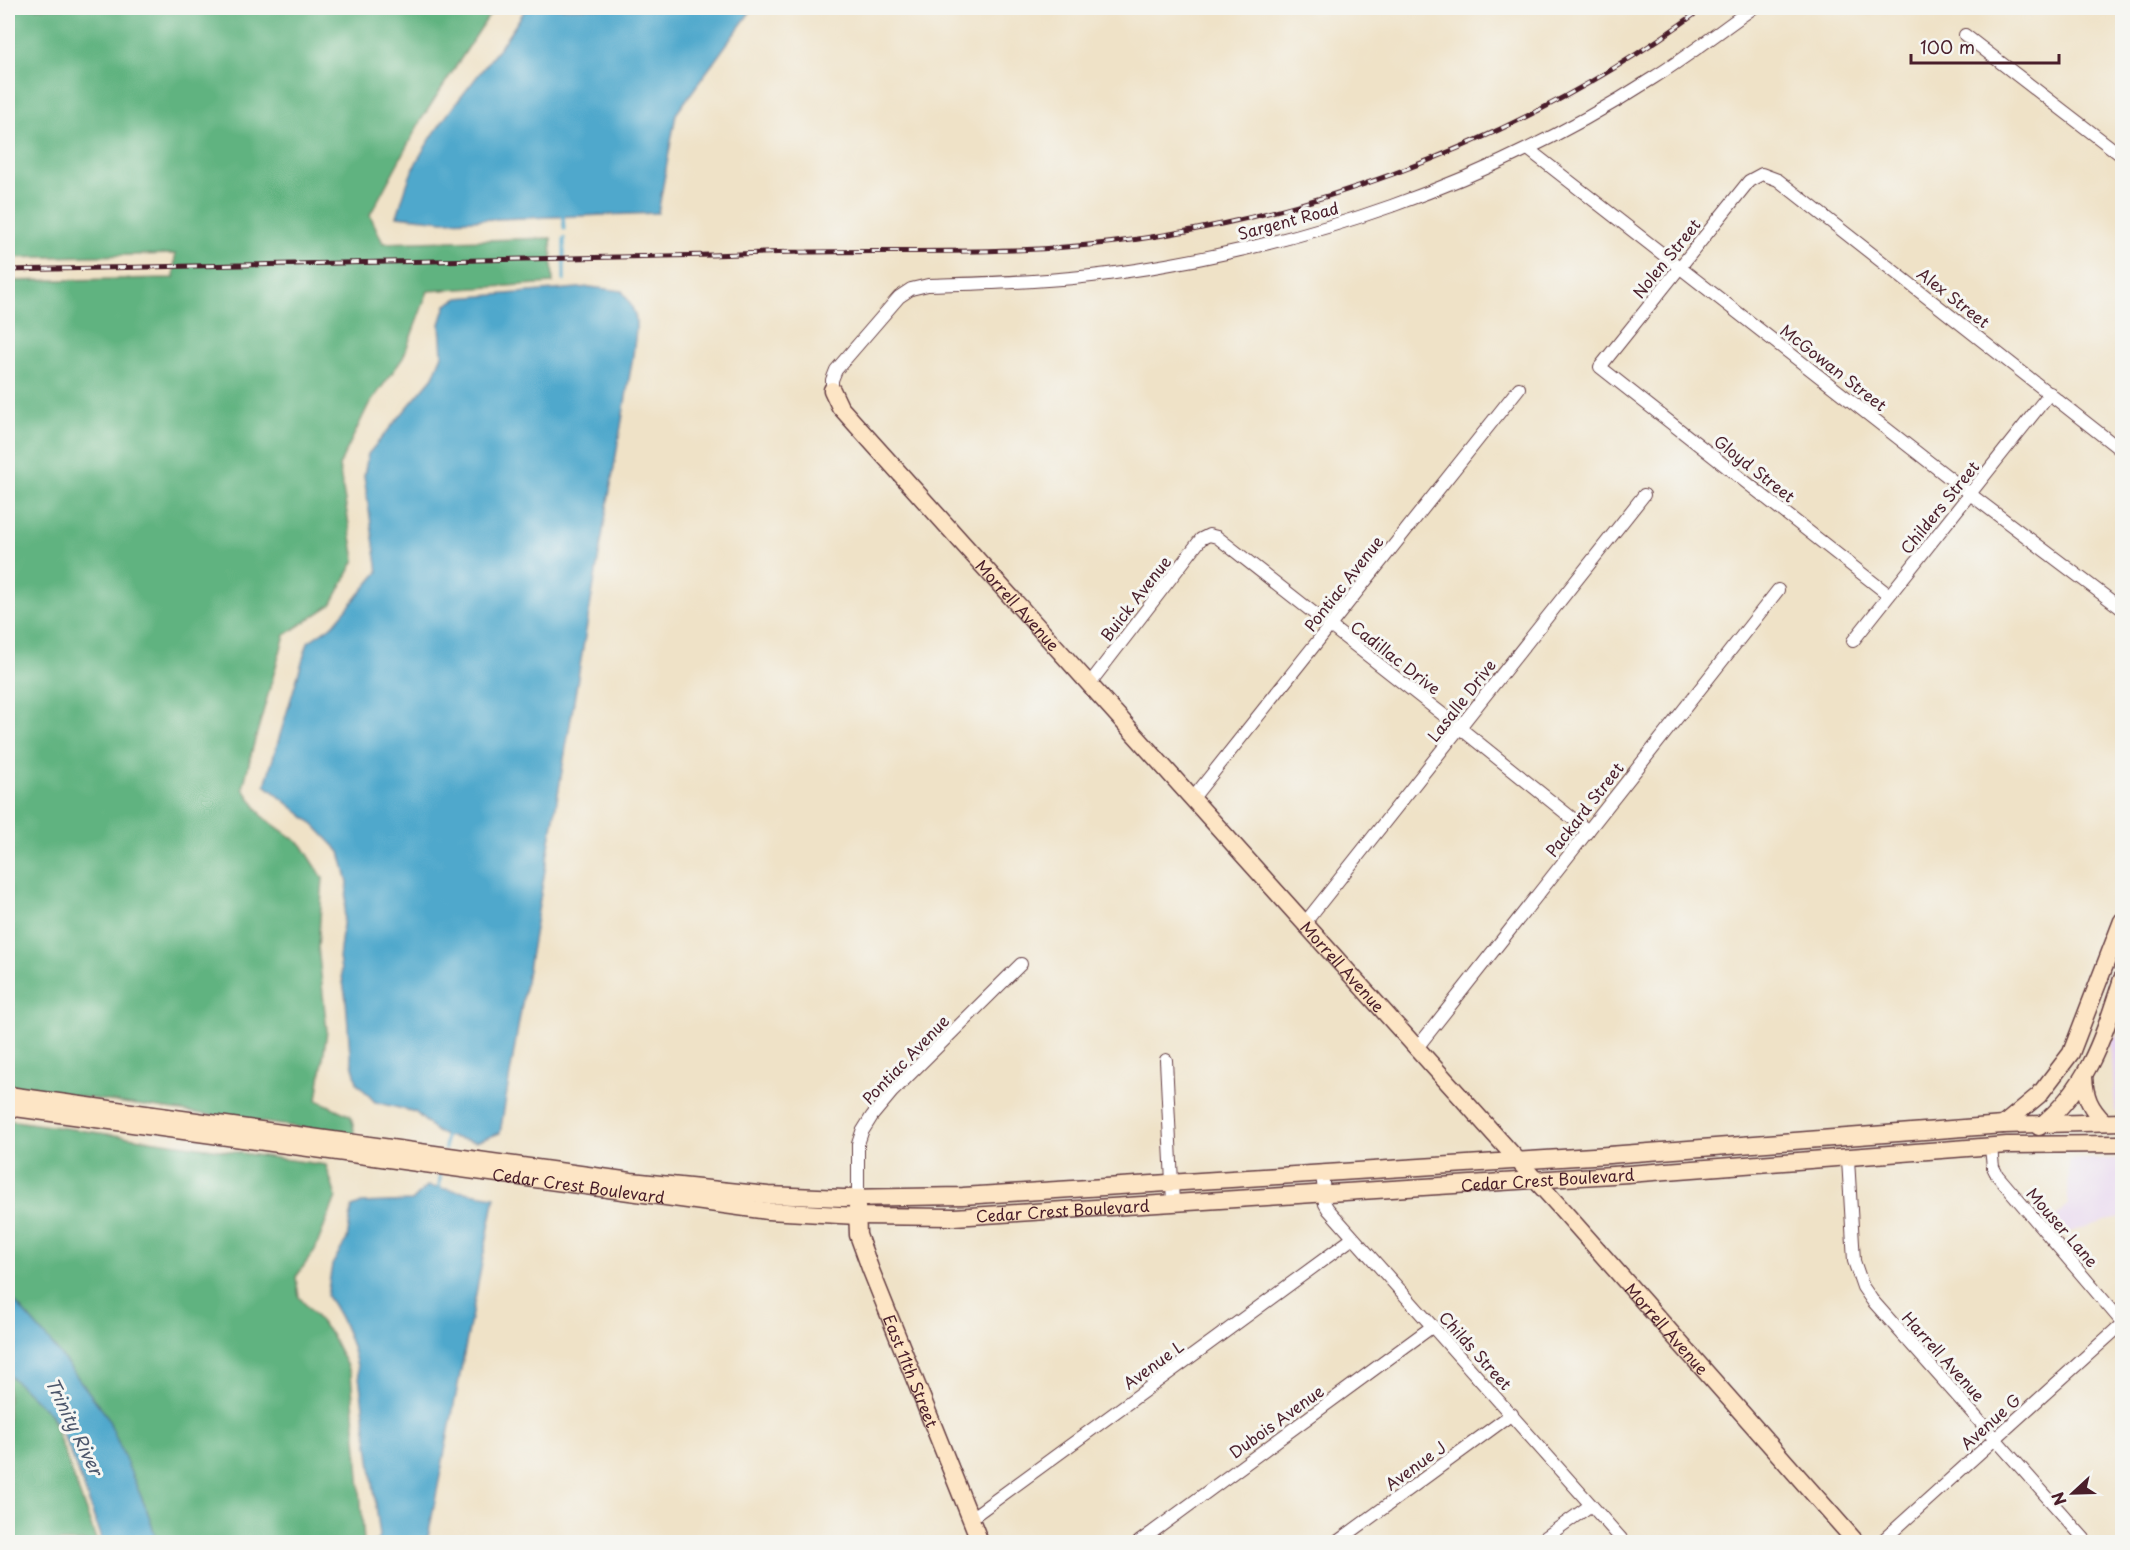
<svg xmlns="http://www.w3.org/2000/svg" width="2130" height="1550" viewBox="0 0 2130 1550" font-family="'Playpen Sans',sans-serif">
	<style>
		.built { fill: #e6d2f0 }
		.forest { fill: #61b380; stroke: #566956; stroke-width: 1.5 }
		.water { fill: #4fa8cc; stroke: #4c647c; stroke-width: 1.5 }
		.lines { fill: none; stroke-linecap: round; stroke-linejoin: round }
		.stream { stroke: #4fa8cc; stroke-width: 3 }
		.street-casing { stroke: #633c42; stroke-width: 14 }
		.secondary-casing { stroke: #633c42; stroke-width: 19 }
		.street { stroke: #fff; stroke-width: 12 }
		.secondary { stroke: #fde5c5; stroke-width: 16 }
		.rail-casing { stroke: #4a1f2b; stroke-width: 5 }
		.rail { stroke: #f6f6f2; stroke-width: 3; stroke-dasharray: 9; stroke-linecap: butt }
		.labels { text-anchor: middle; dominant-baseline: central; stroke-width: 6; stroke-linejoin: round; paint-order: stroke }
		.street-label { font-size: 16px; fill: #4a1f2b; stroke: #f6f6f2 }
		.water-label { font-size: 18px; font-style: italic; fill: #4c566b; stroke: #f6f6f2 }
	</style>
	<rect width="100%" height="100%" fill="#f6f6f2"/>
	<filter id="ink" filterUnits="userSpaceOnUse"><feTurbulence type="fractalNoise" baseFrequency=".0167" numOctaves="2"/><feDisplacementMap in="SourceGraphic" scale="12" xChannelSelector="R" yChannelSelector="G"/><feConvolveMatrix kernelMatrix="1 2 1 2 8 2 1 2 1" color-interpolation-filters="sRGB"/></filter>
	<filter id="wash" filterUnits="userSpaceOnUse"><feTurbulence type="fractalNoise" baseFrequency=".008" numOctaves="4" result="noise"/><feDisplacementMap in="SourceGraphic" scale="24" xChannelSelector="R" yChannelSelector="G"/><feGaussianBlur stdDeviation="1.35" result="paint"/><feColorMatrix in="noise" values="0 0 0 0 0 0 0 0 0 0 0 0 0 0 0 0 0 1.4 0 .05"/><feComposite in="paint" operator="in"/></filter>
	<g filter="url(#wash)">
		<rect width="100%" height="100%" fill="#efe2c7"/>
		<g class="built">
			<polygon points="2122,1036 2122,1112 2115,1112 2111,1043 2115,1037"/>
			<polygon points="2069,1159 2122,1159 2122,1216 2066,1233 2054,1220 2068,1204"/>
		</g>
		<g class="forest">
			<polygon points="8,8 494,8 421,120 370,215 383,243 551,238 553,283 428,291 403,358 368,406 339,466 355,560 331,605 285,635 253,747 243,788 263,817 302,845 323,878 318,947 327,1031 317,1100 351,1116 355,1135 8,1087 8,281 174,278 175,254 8,258"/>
			<polygon points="8,1120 326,1165 336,1197 315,1250 296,1277 299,1297 330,1333 351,1374 364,1542 130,1542 8,1300"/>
			<polygon points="8,1356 45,1399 97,1542 8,1542"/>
		</g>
		<g class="water">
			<path d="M526,8H753L676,114L658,213L444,221L397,216C403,199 407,179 416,163C446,107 494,63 526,8Z"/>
			<path d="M590,287L622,291C642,319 636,324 633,356L500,1133L476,1142L446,1136L437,1132L415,1112L375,1102L357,1083L350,1054L346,1000L339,958L348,882L340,852L312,823L265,785L308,642L334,624L378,572L364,476L368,454L433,377L442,355L440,324L446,305L458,298Z"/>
			<path d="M427,1186L495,1197L427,1542H374L377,1541L380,1536L359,1376C354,1347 344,1320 327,1296L332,1265L347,1239L352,1207L362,1203L412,1201Z"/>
			<polygon points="8,1294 52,1344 107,1416 148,1513 157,1542 102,1542 86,1493 64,1437 52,1416 8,1374"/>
		</g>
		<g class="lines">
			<g class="stream">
				<polyline points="563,214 564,229"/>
				<polyline points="564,238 564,280"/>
				<polyline points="445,1149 446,1134"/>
				<polyline points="438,1192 441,1172"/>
			</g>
		</g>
	</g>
	<g filter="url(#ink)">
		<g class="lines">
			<defs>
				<g id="street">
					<polyline points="1965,35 2122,156"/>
					<polyline points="1528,149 1970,494 2122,609"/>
					<path d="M832,390V380L836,370L899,297L911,289L928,285C988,283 1048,282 1108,274C1301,248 1489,184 1653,78C1688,56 1720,31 1753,8"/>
					<polyline points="1889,595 1600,367 1749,181 1762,174 1778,180 2122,451"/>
					<polyline points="1853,641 2050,393"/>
					<polyline points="1090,683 1201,539 1209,535 1217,537 1460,728 1588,831"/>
					<polyline points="1193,798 1519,388"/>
					<polyline points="1304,924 1644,495"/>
					<polyline points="1416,1049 1778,590"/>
					<polyline points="1166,1060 1173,1203"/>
					<polyline points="1991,1148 1993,1167 1997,1175 2122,1322"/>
					<polyline points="1848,1159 1854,1261 1863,1287 1872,1300 2087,1542"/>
					<polyline points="1322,1172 1325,1204 1328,1209 1624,1542"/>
					<polyline points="858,1197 858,1144 862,1132 872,1116 892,1092 1021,964"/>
					<polyline points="971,1518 1353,1238"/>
					<polyline points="1139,1542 1433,1326"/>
					<polyline points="1337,1542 1512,1414"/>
					<polyline points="1539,1542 1591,1505"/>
					<polyline points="1881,1542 2122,1324"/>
				</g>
				<g id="secondary">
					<path id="s1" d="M832,390L840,407L1567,1215L1856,1542"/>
					<path d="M2084,1077C2085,1097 2090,1108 2104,1122"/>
					<polyline points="8,1095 631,1181 768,1195 843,1198 963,1196 1609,1155 2003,1125 2122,1122"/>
					<path id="s2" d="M8,1107L768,1211L857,1216L954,1217L1628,1174L2007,1145L2122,1144"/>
					<polyline points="2003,1125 2039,1095 2071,1053 2122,921"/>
					<path d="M2039,1127C2089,1087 2103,1037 2122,979"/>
					<path id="s3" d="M857,1207L858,1235L870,1268L980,1542"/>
				</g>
			</defs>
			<use href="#street" class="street-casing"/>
			<use href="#secondary" class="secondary-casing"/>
			<use href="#street" class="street"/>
			<use href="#secondary" class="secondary"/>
			<defs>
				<path id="rail" d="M8,270L712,255C744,254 775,252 807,252C889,250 971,254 1053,248C1279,233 1521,144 1703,8"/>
			</defs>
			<use href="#rail" class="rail-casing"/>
			<use href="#rail" class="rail"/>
		</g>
	</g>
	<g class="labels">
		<g class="street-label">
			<text transform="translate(1288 220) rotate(-15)">Sargent Road</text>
			<text transform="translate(1666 258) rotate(-51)">Nolen Street</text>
			<text transform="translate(1954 297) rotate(38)">Alex Street</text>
			<text transform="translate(1834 367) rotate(38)">McGowan Street</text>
			<text transform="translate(1755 468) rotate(38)">Gloyd Street</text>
			<text transform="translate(1939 507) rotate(-51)">Childers Street</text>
			<text transform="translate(1343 583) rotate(-52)">Pontiac Avenue</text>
			<text transform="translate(1135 598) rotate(-52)">Buick Avenue</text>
			<text stroke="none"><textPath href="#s1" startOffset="285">Morrell Avenue</textPath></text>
			<text transform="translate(1396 657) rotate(38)">Cadillac Drive</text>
			<text transform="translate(1461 700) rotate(-52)">Lasalle Drive</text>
			<text transform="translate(1584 809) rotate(-52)">Packard Street</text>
			<text stroke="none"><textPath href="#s1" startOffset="771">Morrell Avenue</textPath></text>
			<text transform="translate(905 1059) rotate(-46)">Pontiac Avenue</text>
			<text stroke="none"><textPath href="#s2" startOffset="1548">Cedar Crest Boulevard</textPath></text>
			<text stroke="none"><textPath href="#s2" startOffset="576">Cedar Crest Boulevard</textPath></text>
			<text stroke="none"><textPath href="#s2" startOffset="1062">Cedar Crest Boulevard</textPath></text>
			<text transform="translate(2063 1227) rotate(49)">Mouser Lane</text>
			<text stroke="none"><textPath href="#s1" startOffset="1257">Morrell Avenue</textPath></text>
			<text transform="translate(1476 1350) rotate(48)">Childs Street</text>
			<text transform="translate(1944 1356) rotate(48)">Harrell Avenue</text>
			<text transform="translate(1153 1364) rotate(-36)">Avenue L</text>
			<text stroke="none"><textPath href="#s3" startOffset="174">East 11th Street</textPath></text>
			<text transform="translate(1276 1421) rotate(-36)">Dubois Avenue</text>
			<text transform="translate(1990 1421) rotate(-42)">Avenue G</text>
			<text transform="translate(1415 1465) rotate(-36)">Avenue J</text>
		</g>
		<g class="water-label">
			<text transform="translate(75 1426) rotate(64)">Trinity River</text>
		</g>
	</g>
	<rect width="2130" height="1550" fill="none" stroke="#f6f6f2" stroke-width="30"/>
	<g transform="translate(2073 1493) rotate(248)" stroke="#f6f6f2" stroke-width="4.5" paint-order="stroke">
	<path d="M0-4.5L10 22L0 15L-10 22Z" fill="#4a1f2b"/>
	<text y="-9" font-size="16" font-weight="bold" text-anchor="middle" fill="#4a1f2b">N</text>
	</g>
	<path d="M1911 54v9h148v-9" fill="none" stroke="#4a1f2b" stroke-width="3"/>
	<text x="1920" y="54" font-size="18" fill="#4a1f2b" stroke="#f6f6f2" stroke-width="4.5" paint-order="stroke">100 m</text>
</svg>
